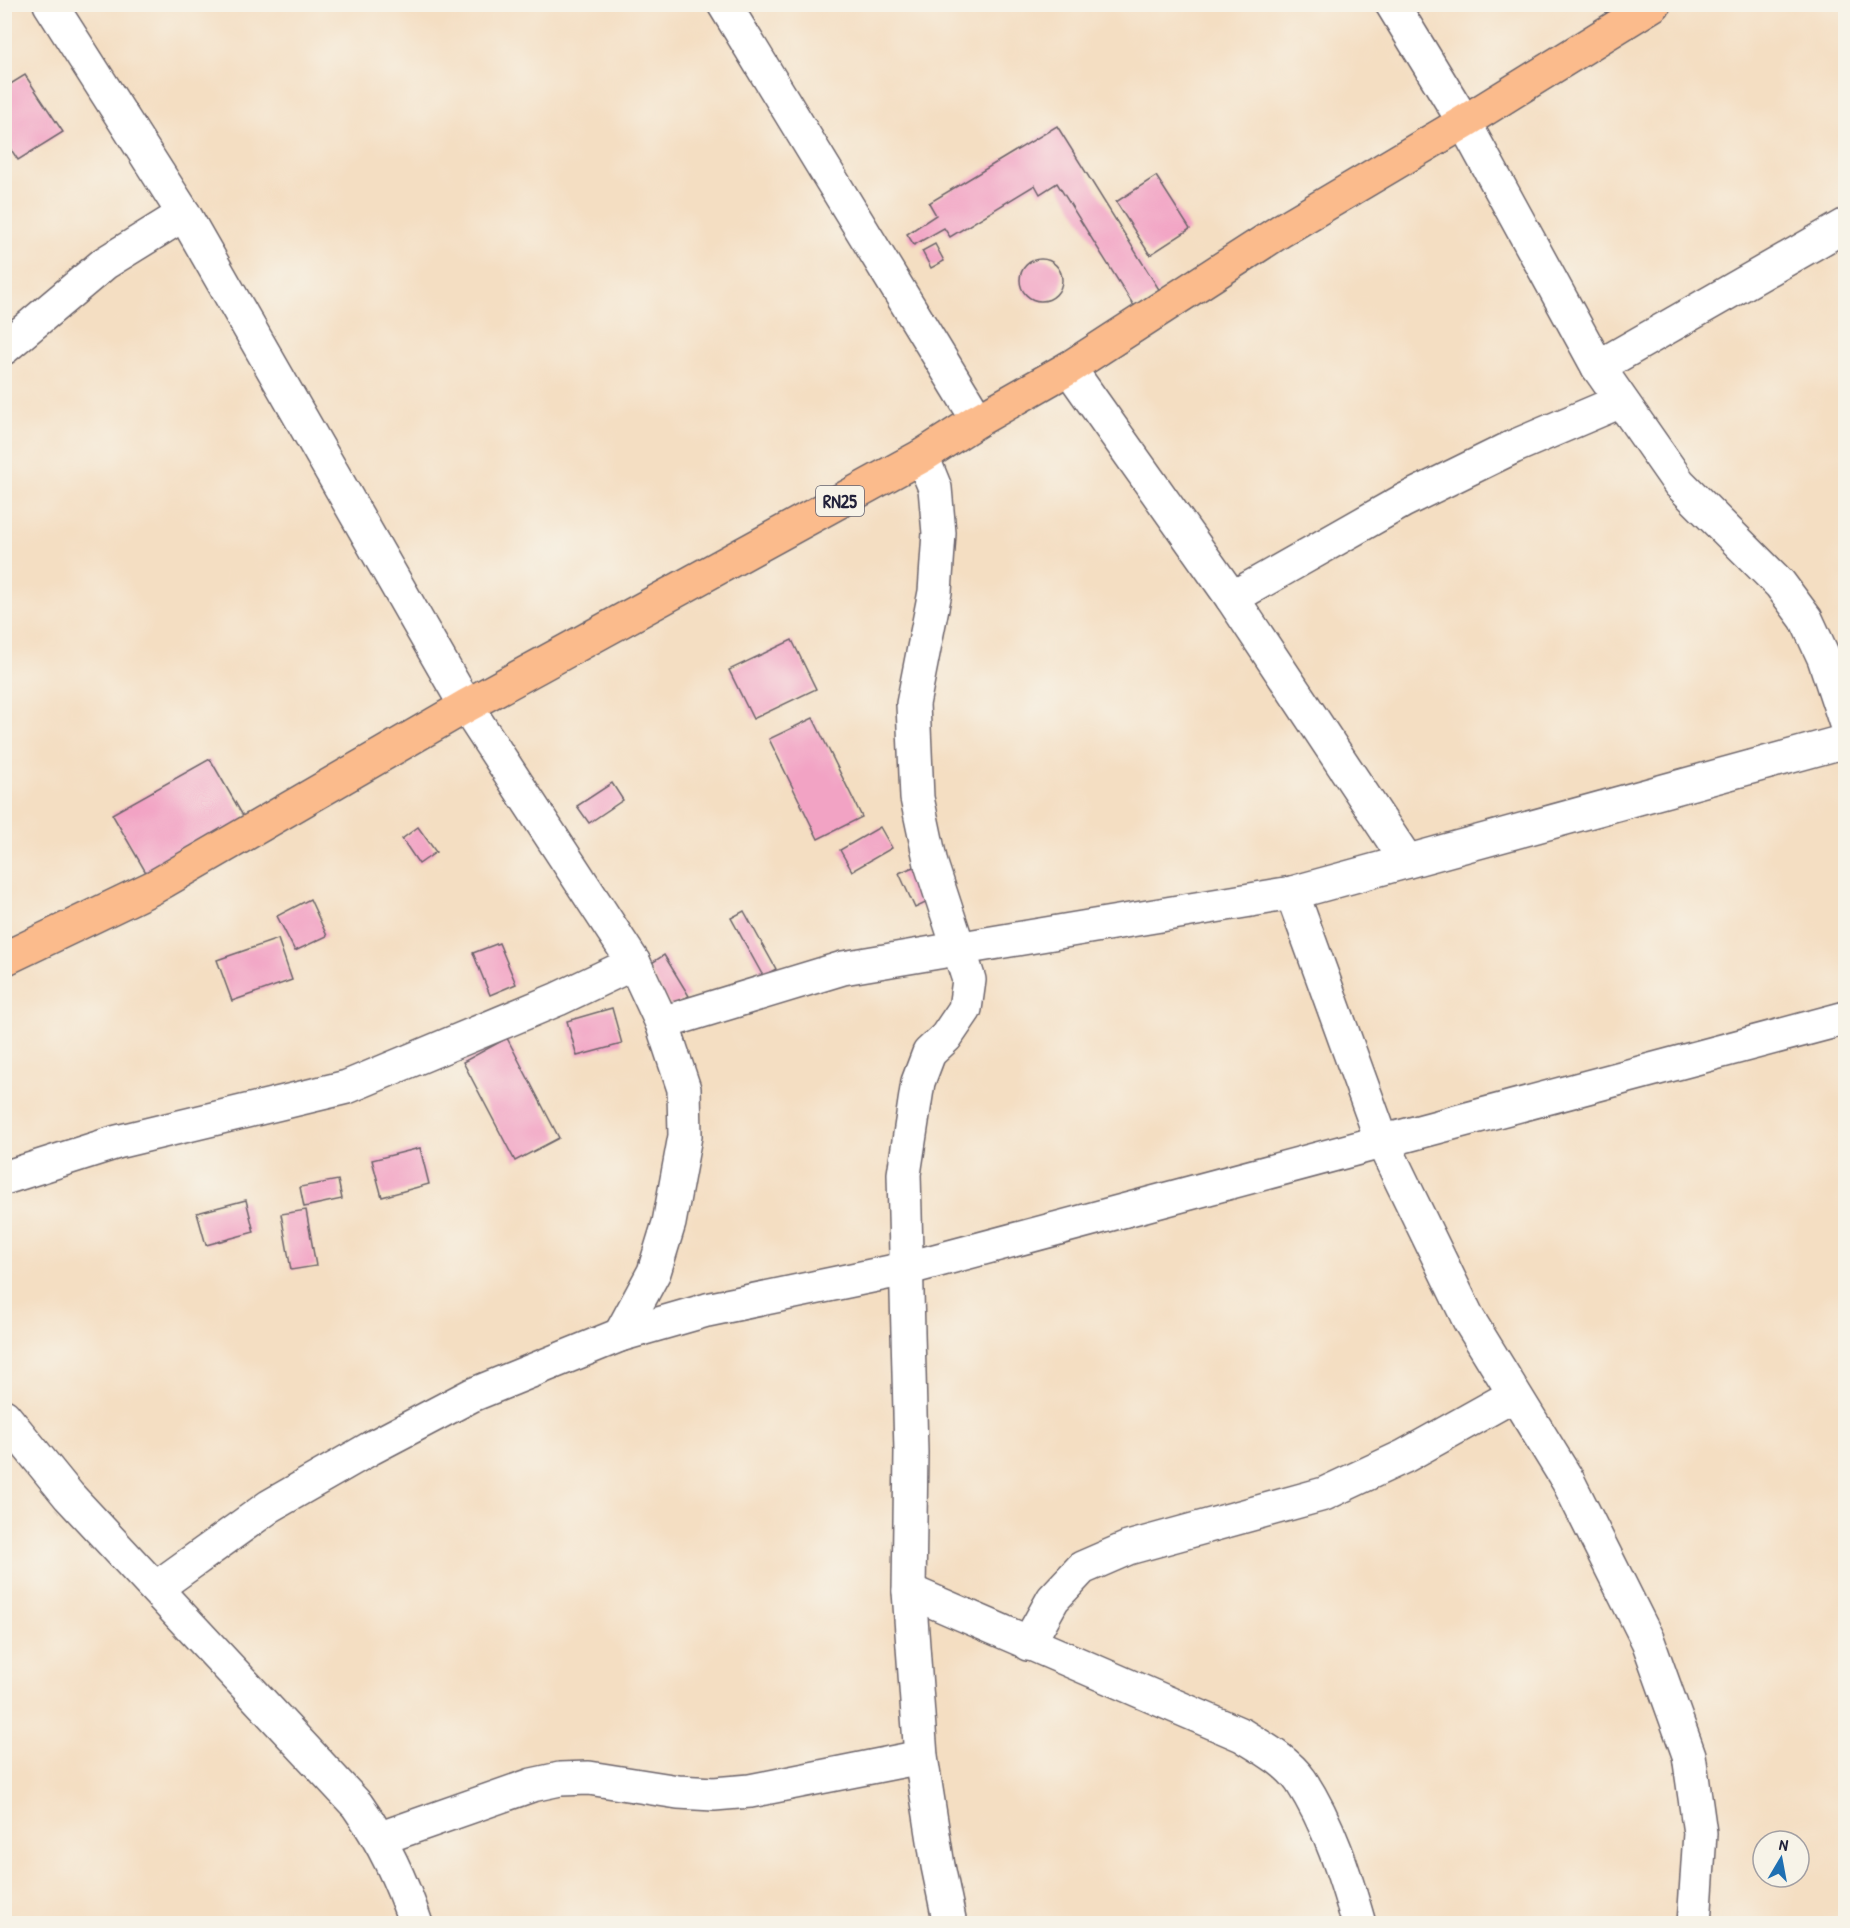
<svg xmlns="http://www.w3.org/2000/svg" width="1850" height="1928" viewBox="0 0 1850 1928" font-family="'Patrick Hand',sans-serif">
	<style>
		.building { fill: #f2a3c4 }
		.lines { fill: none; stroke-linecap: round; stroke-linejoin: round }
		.minor-casing { stroke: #6c646a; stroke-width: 36 }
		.major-casing { stroke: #6c646a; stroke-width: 36 }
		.minor { stroke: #fff; stroke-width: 33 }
		.major { stroke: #fbbb8c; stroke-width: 33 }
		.labels { text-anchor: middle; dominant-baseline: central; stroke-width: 6; stroke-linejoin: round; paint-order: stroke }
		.shield { fill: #f7f3e8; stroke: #62616f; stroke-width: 1.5 }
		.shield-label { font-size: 18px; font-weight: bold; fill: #22223b }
	</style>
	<rect width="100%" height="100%" fill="#f7f3e8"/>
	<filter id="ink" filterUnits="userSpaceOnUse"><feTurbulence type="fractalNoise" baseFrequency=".0167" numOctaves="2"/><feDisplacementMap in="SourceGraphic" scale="12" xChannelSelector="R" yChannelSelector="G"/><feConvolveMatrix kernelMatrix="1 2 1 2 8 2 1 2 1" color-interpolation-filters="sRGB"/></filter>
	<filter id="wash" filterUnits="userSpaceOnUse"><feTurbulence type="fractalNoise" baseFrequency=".008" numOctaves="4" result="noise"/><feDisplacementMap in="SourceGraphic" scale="24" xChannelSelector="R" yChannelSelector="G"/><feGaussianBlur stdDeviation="1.35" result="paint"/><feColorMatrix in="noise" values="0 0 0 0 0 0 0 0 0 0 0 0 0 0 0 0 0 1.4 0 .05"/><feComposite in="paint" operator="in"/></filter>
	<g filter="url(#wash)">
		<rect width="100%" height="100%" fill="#f4dec2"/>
		<g id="blocks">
			<g class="building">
				<polygon points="25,75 63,132 18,160 4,139 4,88"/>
				<polygon points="1057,126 1160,291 1134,306 1057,183 1040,194 1035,185 950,237 944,228 914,245 907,234 936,215 929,203"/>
				<polygon points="1156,176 1190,229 1150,255 1116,202"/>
				<polygon points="935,244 944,261 931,268 922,251"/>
				<circle cx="1041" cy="280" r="21"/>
				<polygon points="792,640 816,689 753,719 729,670"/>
				<polygon points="813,718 862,817 818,839 769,739"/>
				<polygon points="210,759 246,821 148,876 112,814"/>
				<polygon points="612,783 623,800 589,823 577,806"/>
				<polygon points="418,827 436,852 419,864 402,839"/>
				<polygon points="880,827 892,848 852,871 840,850"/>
				<polygon points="918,865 934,899 915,908 899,873"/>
				<polygon points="310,899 327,936 295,951 277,916"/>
				<polygon points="744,911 776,969 763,976 731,918"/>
				<polygon points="278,939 292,980 232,1001 217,960"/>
				<polygon points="499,943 516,984 490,995 473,953"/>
				<polygon points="664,955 689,996 671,1007 647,966"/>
				<polygon points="612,1008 622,1044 577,1056 567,1021"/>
				<polygon points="507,1038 559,1138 515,1161 463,1062"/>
				<polygon points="420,1148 429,1184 382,1197 372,1160"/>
				<polygon points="338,1180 342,1199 304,1207 300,1187"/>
				<polygon points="246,1200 254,1232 206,1245 197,1213"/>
				<polygon points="306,1210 316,1266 291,1270 281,1214"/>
			</g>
		</g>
	</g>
	<g filter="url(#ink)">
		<use href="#blocks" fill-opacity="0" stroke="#6c646a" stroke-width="1.5"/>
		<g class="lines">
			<defs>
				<g id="minor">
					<polyline points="50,4 184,214 466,706 634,963 662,1023 684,1089 685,1136 669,1223 654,1272 620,1335"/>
					<polyline points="724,4 978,420"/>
					<polyline points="1392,4 1464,122 1598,367 1679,483 1780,584 1806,619 1824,658 1846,724"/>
					<polyline points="4,348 105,263 184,214"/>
					<polyline points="1598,367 1846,225"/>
					<polyline points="1069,368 1232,598 1407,861"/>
					<polyline points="922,456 935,488 939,533 935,592 913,704 917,798 931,864 969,980 965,1009 946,1037 929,1053 918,1082 904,1174 911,1452 909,1591 921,1757 938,1866 950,1924"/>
					<polyline points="1232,598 1403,501 1513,447 1621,401"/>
					<polyline points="1292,893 1382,1141 1469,1320 1568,1481 1648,1641 1689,1755 1700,1833 1694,1924"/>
					<polyline points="662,1023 843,968 1292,893 1846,741"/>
					<polyline points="4,1178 117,1142 347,1087 558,999 634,963"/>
					<path d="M4,1416L69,1496L357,1805C384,1843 401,1880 416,1924"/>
					<polyline points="156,1588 270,1506 371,1448 472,1395 620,1335 707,1310 905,1269 1846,1018"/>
					<path d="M909,1591L1242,1735C1263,1748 1287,1761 1301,1781C1329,1824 1345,1875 1359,1924"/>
					<polyline points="1028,1644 1053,1599 1082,1568 1128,1548 1324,1494 1405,1456 1514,1395"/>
					<polyline points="381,1838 532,1785 560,1779 589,1778 678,1792 714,1794 750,1791 921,1757"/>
				</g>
				<polyline id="major" points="4,959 154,887 466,706 922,456 978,420 1069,368 1282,230 1464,122 1654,4"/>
			</defs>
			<use href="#minor" class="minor-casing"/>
			<use href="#major" class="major-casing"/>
			<use href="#minor" class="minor"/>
			<use href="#major" class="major"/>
		</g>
	</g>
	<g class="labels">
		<rect class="shield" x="816" y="486" width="48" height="30" rx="4.5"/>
		<g class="shield-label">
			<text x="840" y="501">RN25</text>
		</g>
	</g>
	<rect width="1850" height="1928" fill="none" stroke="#f7f3e8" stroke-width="24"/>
	<g transform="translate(1781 1859) rotate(10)"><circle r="28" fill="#f7f3e8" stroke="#a29fa3" stroke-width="1.5"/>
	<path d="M0-4.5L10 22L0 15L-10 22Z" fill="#1f6fb2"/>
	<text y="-9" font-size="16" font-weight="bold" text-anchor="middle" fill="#22223b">N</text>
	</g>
</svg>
